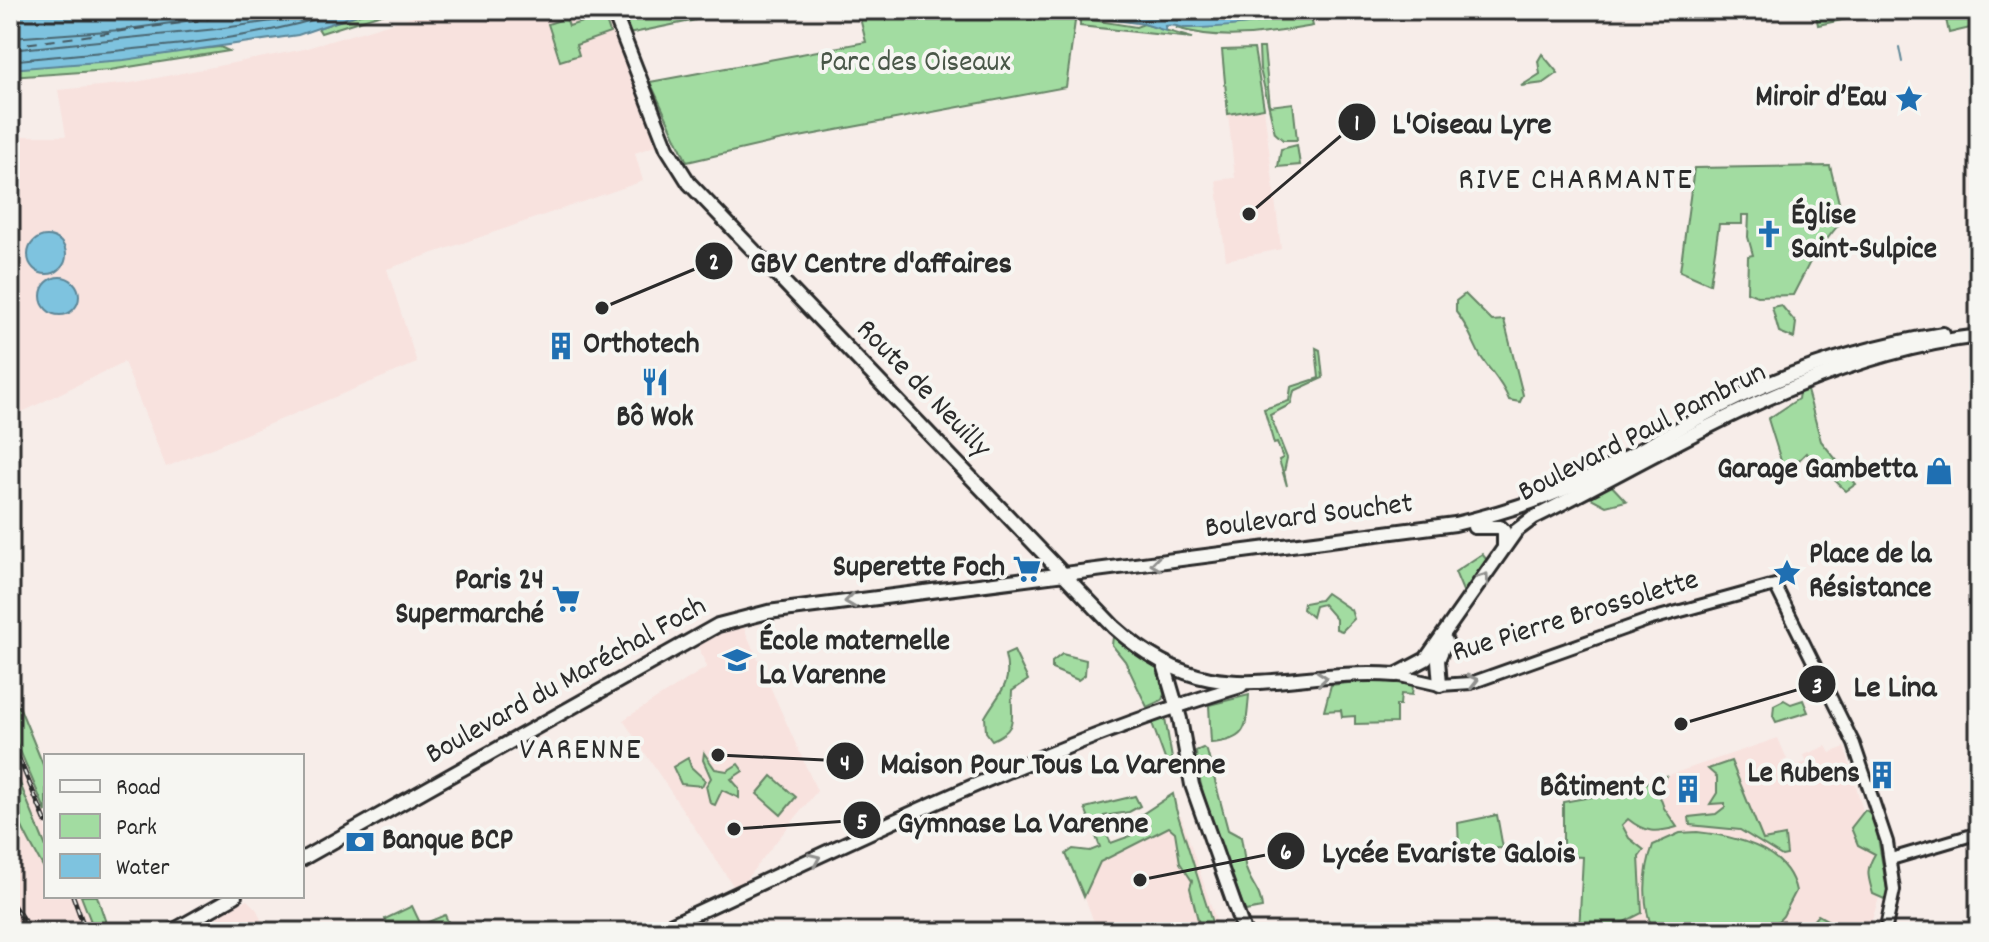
<svg xmlns="http://www.w3.org/2000/svg" width="1989" height="942" viewBox="0 0 1989 942" font-family="Dekko,sans-serif">
	<style>
		.built { fill: #f8e2de }
		.green { fill: #a2dca1; stroke: #668466; stroke-width: 2 }
		.water { fill: #7ec3df; stroke: #5d8697; stroke-width: 2 }
		.lines { fill: none; stroke-linecap: round; stroke-linejoin: round }
		.shore { stroke: #4c6873; stroke-width: 2 }
		.stream { stroke: #5d8697; stroke-width: 2 }
		.ferry { stroke: #445961; stroke-width: 2; stroke-dasharray: 10 8; stroke-linecap: butt }
		.minor-casing { stroke: #2b2b2b; stroke-width: 16 }
		.major-casing { stroke: #2b2b2b; stroke-width: 18 }
		.minor { stroke: #f6f6f2; stroke-width: 10 }
		.major { stroke: #f6f6f2; stroke-width: 12 }
		.rail-casing { stroke: #2b2b2b; stroke-width: 5 }
		.rail { stroke: #f6f6f2; stroke-width: 2; stroke-dasharray: 6; stroke-linecap: butt }
		.oneway { stroke: #90908e }
		.labels { text-anchor: middle; dominant-baseline: central; stroke-width: 8; stroke-linejoin: round; paint-order: stroke }
		.park-label { font-size: 30px; fill: #495748; stroke: #f6f6f2 }
		.poi-label { font-size: 30px; font-weight: bold; fill: #2b2b2b; stroke: #f6f6f2; text-anchor: end }
		.street-label { font-size: 30px; fill: #2b2b2b; stroke: #f6f6f2 }
		.neighbourhood-label { font-size: 32px; letter-spacing: 2px; fill: #2b2b2b; stroke: #f6f6f2 }
		.leader { fill: none; stroke: #2b2b2b; stroke-width: 3 }
		.callout-dot { fill: #2b2b2b; stroke: #f6f6f2; stroke-width: 3 }
		.mark-label { font-size: 24px; text-anchor: middle; font-weight: bold; fill: #fff }
		.callout-label { font-size: 32px; text-anchor: middle; font-weight: bold; fill: #2b2b2b; stroke: #f6f6f2; stroke-width: 8; stroke-linejoin: round; paint-order: stroke }
	</style>
	<rect width="100%" height="100%" fill="#f7ede9"/>
	<filter id="ink" filterUnits="userSpaceOnUse"><feTurbulence type="fractalNoise" baseFrequency=".0125" numOctaves="2"/><feDisplacementMap in="SourceGraphic" scale="16" xChannelSelector="R" yChannelSelector="G"/><feConvolveMatrix kernelMatrix="1 2 1 2 8 2 1 2 1" color-interpolation-filters="sRGB"/></filter>
	<g filter="url(#ink)">
		<g class="built">
			<polygon points="435,10 605,10 657,145 635,153 643,181 387,269 417,363 166,467 124,362 10,418 10,136 66,136 58,90 131,83 300,50"/>
			<polygon points="1264,108 1281,249 1226,260 1216,180 1235,178 1228,114"/>
			<polygon points="742,624 817,791 743,883 734,887 623,720 707,667 697,644"/>
			<polygon points="10,686 46,772 46,896 97,896 109,932 22,932 10,915"/>
			<polygon points="1778,738 1787,759 1781,762 1784,769 1807,762 1804,755 1826,746 1830,753 1845,747 1875,854 1879,898 1868,932 1579,932 1583,857 1563,856 1563,802 1619,792"/>
			<polygon points="1181,816 1220,932 1098,932 1071,863 1090,851"/>
			<polygon points="247,900 257,910 266,932 225,932 217,914"/>
		</g>
		<g class="green">
			<polygon points="372,10 394,10 321,33 318,28"/>
			<polygon points="619,10 744,10 628,34"/>
			<polygon points="858,10 1045,10 1076,14 1066,87 778,141 687,162 650,82 866,42"/>
			<path d="M1294,10H1339L1311,18L1313,26C1266,34 1223,42 1176,28L1250,23Z"/>
			<polygon points="1815,10 1889,10 1818,25"/>
			<polygon points="1944,10 1979,10 1979,26 1949,33"/>
			<polygon points="604,15 610,33 576,45 579,55 560,61 548,24 566,18 569,26"/>
			<polygon points="1080,18 1136,27 1144,24 1192,38 1080,26"/>
			<polygon points="220,47 229,51 110,70 10,77 10,69"/>
			<polygon points="1259,48 1264,48 1270,106 1293,103 1297,140 1283,140 1275,133 1260,69"/>
			<polygon points="1254,49 1264,108 1228,114 1222,50"/>
			<polygon points="1542,54 1558,73 1544,83 1521,86 1540,74 1538,61"/>
			<polygon points="1297,145 1300,165 1278,167 1281,149"/>
			<polygon points="1830,166 1843,219 1812,258 1793,295 1757,296 1747,292 1748,256 1753,255 1748,237 1749,215 1742,215 1742,224 1719,224 1710,284 1680,271 1694,168"/>
			<path d="M1465,294L1492,321L1504,320L1523,395L1520,402L1509,400C1502,382 1491,372 1481,357C1472,341 1468,326 1456,312V301Z"/>
			<polygon points="1781,305 1796,323 1794,338 1779,332 1772,307"/>
			<polygon points="1316,348 1320,350 1323,378 1294,391 1291,404 1270,415 1287,458 1284,472 1287,486 1279,460 1283,458 1277,443 1274,444 1264,409 1289,401 1291,387 1319,378"/>
			<polygon points="1806,387 1821,441 1856,484 1846,491 1806,453 1797,462 1782,464 1768,419 1798,399 1799,392"/>
			<polygon points="1610,484 1626,501 1606,506 1589,497"/>
			<polygon points="1482,554 1487,560 1486,565 1465,596 1455,572"/>
			<polygon points="1326,593 1351,610 1354,619 1342,631 1336,629 1336,619 1323,604 1315,606 1312,617 1303,609 1304,603 1320,600"/>
			<polygon points="1113,637 1120,638 1158,665 1164,694 1162,700 1147,707 1125,661 1112,645"/>
			<path d="M1014,651L1028,680L1012,691C1010,718 1020,728 992,740L986,732L985,717C999,692 1013,686 1005,655Z"/>
			<polygon points="1062,654 1086,660 1085,675 1078,680 1052,669 1052,662"/>
			<polygon points="1374,680 1413,685 1412,695 1401,694 1400,705 1396,705 1396,723 1355,724 1355,716 1342,717 1341,710 1324,711 1331,685"/>
			<path d="M1249,695C1246,728 1248,740 1211,743L1209,705Z"/>
			<polygon points="1784,700 1791,704 1803,700 1808,712 1776,722 1773,716 1774,705"/>
			<polygon points="19,706 46,772 46,812 10,727 10,710"/>
			<polygon points="1165,718 1174,770 1169,770 1152,723"/>
			<path d="M1203,748L1207,751L1228,830L1241,837C1243,847 1244,856 1245,865C1249,883 1261,890 1262,908L1245,911C1229,864 1198,801 1196,751Z"/>
			<polygon points="704,753 715,769 727,771 738,764 743,771 731,779 739,788 739,798 722,790 715,805 710,803 706,786 711,778 703,760"/>
			<polygon points="688,758 691,767 705,780 702,786 681,784 673,767"/>
			<path d="M10,759L46,847V872C20,824 10,815 10,759Z"/>
			<polygon points="1731,761 1763,840 1785,836 1787,855 1782,856 1740,830 1690,825 1689,817 1716,814 1725,807 1725,803 1710,804 1717,793 1717,777 1708,769"/>
			<polygon points="772,776 796,797 781,815 757,794"/>
			<path d="M1666,776L1658,791L1664,808L1677,827C1656,833 1645,833 1628,819L1622,825L1629,838L1644,850L1639,857L1642,913L1618,925L1619,932H1579L1583,857L1563,856V802L1619,792Z"/>
			<polygon points="1173,794 1176,809 1215,932 1201,932 1190,888 1192,881 1180,863 1175,832 1169,827 1100,862 1084,897 1066,854 1073,849 1090,851 1100,847 1085,808 1135,796 1140,806 1129,812 1104,816 1101,823 1111,843 1133,835 1141,815"/>
			<path d="M1865,810L1874,815L1889,901L1873,894C1868,876 1865,871 1875,854L1858,845L1851,828Z"/>
			<polygon points="1497,815 1503,848 1459,850 1458,823"/>
			<path d="M1697,832C1735,836 1787,848 1796,891L1783,916L1770,930L1654,932C1641,906 1644,870 1653,845L1680,833Z"/>
			<polygon points="81,896 97,896 109,932 95,932"/>
			<polygon points="412,906 421,925 445,915 450,926 436,932 390,932 385,919"/>
			<polygon points="1818,915 1838,926 1842,932 1778,932 1805,930"/>
		</g>
		<g class="water">
			<polygon points="370,10 298,35 124,60 10,69 10,11"/>
			<path d="M1045,10H1293C1276,25 1213,28 1188,28C1179,28 1177,24 1165,26L1166,31L1144,24Z"/>
			<circle cx="47" cy="255" r="19"/>
			<circle cx="60" cy="296" r="19"/>
		</g>
		<g class="lines">
			<g class="shore">
				<path d="M1101,10C1152,18 1219,28 1270,10"/>
				<polyline points="10,38 121,30 265,10"/>
				<polyline points="10,50 217,29 293,18 315,10"/>
				<path d="M10,61C123,48 237,47 345,10"/>
			</g>
			<polyline class="stream" points="1899,47 1902,62"/>
			<polyline class="ferry" points="10,46 204,20 244,10"/>
			<defs>
				<g id="minor">
					<polyline points="1396,675 1440,685 1471,683 1648,620 1775,585 1854,744 1887,842 1894,890 1885,932"/>
					<polyline points="1891,859 1979,833"/>
				</g>
				<g id="major">
					<path d="M613,10L667,148L689,183L1114,627C1214,718 1281,667 1396,675L1426,659L1516,531L1533,518C1677,446 1815,355 1979,336"/>
					<polyline points="1474,527 1500,527 1504,531 1504,547"/>
					<polyline points="1164,664 1180,719 1192,785 1244,932"/>
					<polyline points="1440,685 1438,660 1446,641"/>
					<path d="M302,859L718,625L768,612L1455,524C1497,514 1538,502 1577,483C1636,455 1691,419 1750,392C1813,363 1876,345 1943,334"/>
					<polyline points="171,932 235,896"/>
					<path d="M655,932C847,844 1037,747 1241,686"/>
				</g>
			</defs>
			<use href="#minor" class="minor-casing"/>
			<use href="#major" class="major-casing"/>
			<use href="#minor" class="minor"/>
			<use href="#major" class="major"/>
			<defs>
				<g id="rail">
					<polyline points="10,738 46,822"/>
					<polyline points="73,896 86,932"/>
					<polyline points="10,901 32,932"/>
				</g>
			</defs>
			<use href="#rail" class="rail-casing"/>
			<use href="#rail" class="rail"/>
		</g>
		<defs><path id="oneway-chevron" d="M-2-3.5L2.5 0L-2 3.5" fill="none" stroke-width="1.6" stroke-linecap="round" stroke-linejoin="round" transform="scale(2)"/></defs>
		<g class="oneway">
			<use href="#oneway-chevron" transform="translate(1156 564) rotate(172)"/>
			<use href="#oneway-chevron" transform="translate(1484 578) rotate(-55)"/>
			<use href="#oneway-chevron" transform="translate(850 601) rotate(173)"/>
			<use href="#oneway-chevron" transform="translate(1322 678) rotate(-5)"/>
			<use href="#oneway-chevron" transform="translate(1473 681) rotate(-14)"/>
			<use href="#oneway-chevron" transform="translate(815 859) rotate(-24)"/>
		</g>
	</g>
	<defs>
		<symbol id="sight-bare" viewBox="-9 -9 18 18"><path d="M0-6L1.8-2.2L6-1.7L2.9 1.2L3.7 5.4L0 3.3L-3.7 5.4L-2.9 1.2L-6-1.7L-1.8-2.2Z" fill="#1f6fb2" stroke="#f6f6f2" stroke-width="2.5" paint-order="stroke"/></symbol>
		<symbol id="church-bare" viewBox="-9 -9 18 18"><path d="M-1.2-6h2.4v3.5h3.3v2.4h-3.3V6h-2.4V-.1h-3.3v-2.4h3.3Z" fill="#1f6fb2" stroke="#f6f6f2" stroke-width="2.5" paint-order="stroke"/></symbol>
		<symbol id="building-bare" viewBox="-9 -9 18 18"><path d="M-4-6H4V6H1V3H-1V6H-4ZM-2.5-4.3h1.7v1.8h-1.7ZM.8-4.3h1.7v1.8H.8ZM-2.5-1h1.7V.8h-1.7ZM.8-1h1.7V.8H.8Z" fill="#1f6fb2" stroke="#f6f6f2" stroke-width="2.5" paint-order="stroke"/></symbol>
		<symbol id="restaurant-bare" viewBox="-9 -9 18 18"><path d="M-5-6h1v4h1v-4h1v4h1v-4h1v5L-1.5 .5V6h-2V.5L-5-1ZM5-6V6H3V1.5H1.5Q1.5-4 5-6Z" fill="#1f6fb2" stroke="#f6f6f2" stroke-width="2.5" paint-order="stroke"/></symbol>
		<symbol id="shop-bare" viewBox="-9 -9 18 18"><path d="M-5-2.5h2.3a2.7 3.5 0 0 1 5.4 0H5L5.5 6h-11ZM-1.5-2.5h3a1.5 2.3 0 0 0-3 0Z" fill="#1f6fb2" stroke="#f6f6f2" stroke-width="2.5" paint-order="stroke"/></symbol>
		<symbol id="supermarket-bare" viewBox="-9 -9 18 18"><path d="M-6-5.5h2.5l.6 2H6L4.5 2H-2.5L-4.4-4H-6ZM-1.5 3.2a1.3 1.3 0 1 0 .1 0ZM3 3.2a1.3 1.3 0 1 0 .1 0Z" fill="#1f6fb2" stroke="#f6f6f2" stroke-width="2.5" paint-order="stroke"/></symbol>
		<symbol id="school-bare" viewBox="-9 -9 18 18"><path d="M0-5L7-2L0 1L-7-2ZM-4 1L0 2.5L4 1V4Q0 6-4 4Z" fill="#1f6fb2" stroke="#f6f6f2" stroke-width="2.5" paint-order="stroke"/></symbol>
		<symbol id="bank-bare" viewBox="-9 -9 18 18"><path d="M-6-4H6V4H-6ZM0-2.3a2.3 2.3 0 1 0 0 4.6a2.3 2.3 0 1 0 0-4.6Z" fill="#1f6fb2" stroke="#f6f6f2" stroke-width="2.5" paint-order="stroke"/></symbol>
	</defs>
	<g fill-rule="evenodd">
		<use href="#sight-bare" x="1889" y="79" width="40" height="40"/>
		<use href="#church-bare" x="1749" y="214" width="40" height="40"/>
		<use href="#building-bare" x="541" y="326" width="40" height="40"/>
		<use href="#restaurant-bare" x="635" y="362" width="40" height="40"/>
		<use href="#shop-bare" x="1919" y="451" width="40" height="40"/>
		<use href="#supermarket-bare" x="1007" y="549" width="40" height="40"/>
		<use href="#sight-bare" x="1767" y="553" width="40" height="40"/>
		<use href="#supermarket-bare" x="546" y="579" width="40" height="40"/>
		<use href="#school-bare" x="717" y="640" width="40" height="40"/>
		<use href="#building-bare" x="1862" y="755" width="40" height="40"/>
		<use href="#building-bare" x="1668" y="769" width="40" height="40"/>
		<use href="#bank-bare" x="340" y="822" width="40" height="40"/>
	</g>
	<g class="labels">
		<g class="park-label">
			<text x="915" y="64">Parc des Oiseaux</text>
		</g>
		<g class="poi-label">
			<text x="1887" y="99">Miroir d’Eau</text>
			<text x="1791" y="217" text-anchor="start">Église<tspan x="1791" dy="34">Saint-Sulpice</tspan></text>
			<text x="583" y="346" text-anchor="start">Orthotech</text>
			<text x="655" y="419" text-anchor="middle">Bô Wok</text>
			<text x="1917" y="471">Garage Gambetta</text>
			<text x="1809" y="556" text-anchor="start">Place de la<tspan x="1809" dy="34">Résistance</tspan></text>
			<text x="1005" y="569">Superette Foch</text>
			<text x="544" y="582">Paris 24<tspan x="544" dy="34">Supermarché</tspan></text>
			<text x="759" y="643" text-anchor="start">École maternelle<tspan x="759" dy="34">La Varenne</tspan></text>
			<text x="1860" y="775">Le Rubens</text>
			<text x="1666" y="789">Bâtiment C</text>
			<text x="382" y="842" text-anchor="start">Banque BCP</text>
		</g>
		<g class="street-label">
			<text transform="translate(922 390) rotate(46)">Route de Neuilly</text>
			<text transform="translate(1643 434) rotate(-27)">Boulevard Paul Pambrun</text>
			<text transform="translate(1309 518) rotate(-7)">Boulevard Souchet</text>
			<text transform="translate(1576 618) rotate(-17)">Rue Pierre Brossolette</text>
			<text transform="translate(567 682) rotate(-29)">Boulevard du Maréchal Foch</text>
		</g>
		<g class="neighbourhood-label">
			<text x="1576" y="182">RIVE CHARMANTE</text>
			<text x="581" y="752">VARENNE</text>
		</g>
	</g>
	<path class="leader" d="M1249 214L1357 122M602 308L714 261M1681 724L1817 684M718 755L845 761M734 829L862 820M1140 880L1286 851"/>
	<g class="callout-dot">
		<circle cx="1249" cy="214" r="8"/>
		<circle cx="602" cy="308" r="8"/>
		<circle cx="1681" cy="724" r="8"/>
		<circle cx="718" cy="755" r="8"/>
		<circle cx="734" cy="829" r="8"/>
		<circle cx="1140" cy="880" r="8"/>
		<circle cx="1357" cy="122" r="20"/>
		<circle cx="714" cy="261" r="20"/>
		<circle cx="1817" cy="684" r="20"/>
		<circle cx="845" cy="761" r="20"/>
		<circle cx="862" cy="820" r="20"/>
		<circle cx="1286" cy="851" r="20"/>
	</g>
	<g class="mark-label">
		<text x="1357" y="130">1</text>
		<text x="714" y="269">2</text>
		<text x="1817" y="693">3</text>
		<text x="845" y="770">4</text>
		<text x="862" y="829">5</text>
		<text x="1286" y="859">6</text>
	</g>
	<g class="callout-label">
		<text x="1472" y="133">L'Oiseau Lyre</text>
		<text x="881" y="272">GBV Centre d'affaires</text>
		<text x="1895" y="696">Le Lina</text>
		<text x="1053" y="773">Maison Pour Tous La Varenne</text>
		<text x="1023" y="832">Gymnase La Varenne</text>
		<text x="1449" y="862">Lycée Evariste Galois</text>
	</g>
	<rect width="1989" height="942" fill="none" stroke="#f6f6f2" stroke-width="40"/>
	<rect x="20" y="20" width="1949" height="902" fill="none" stroke="#2b2b2b" stroke-width="3" filter="url(#ink)"/>
	<rect x="44" y="754" width="260" height="144" fill="#f6f6f2" stroke="#a5a5a2" stroke-width="2"/>
	<rect x="60" y="780" width="40" height="12" fill="#f6f6f2" stroke="#a5a5a2" stroke-width="2"/>
	<text x="116" y="794" font-size="24" fill="#2b2b2b">Road</text>
	<rect x="60" y="814" width="40" height="24" fill="#a2dca1" stroke="#a5a5a2" stroke-width="2"/>
	<text x="116" y="834" font-size="24" fill="#2b2b2b">Park</text>
	<rect x="60" y="854" width="40" height="24" fill="#7ec3df" stroke="#a5a5a2" stroke-width="2"/>
	<text x="116" y="874" font-size="24" fill="#2b2b2b">Water</text>
</svg>
